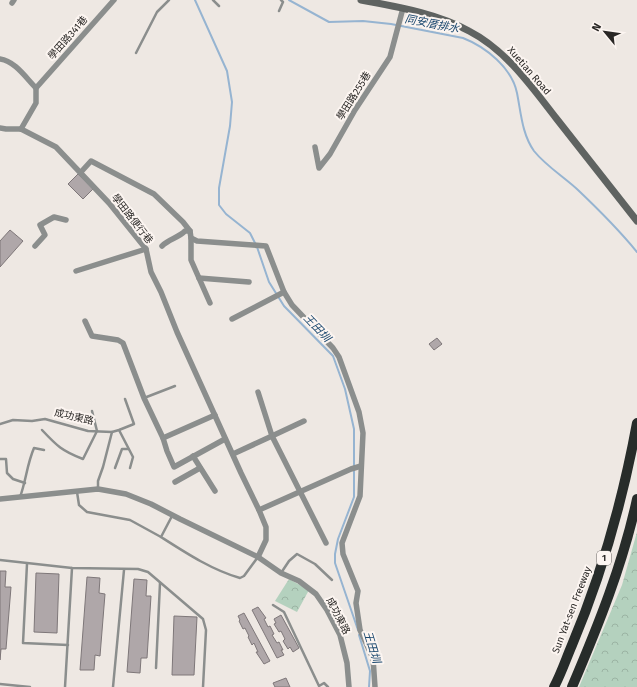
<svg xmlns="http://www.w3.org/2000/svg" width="637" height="687" viewBox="0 0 637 687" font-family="'Fira Sans','Noto Sans TC',sans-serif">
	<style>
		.forest { fill: url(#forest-crowns) }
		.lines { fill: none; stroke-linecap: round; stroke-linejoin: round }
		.stream { stroke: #96b4d1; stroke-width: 2 }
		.building { fill: #afa7a9; stroke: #7e7779 }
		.service { stroke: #8b8e8d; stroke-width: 2.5 }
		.minor { stroke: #8b8e8d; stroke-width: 5.5 }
		.secondary { stroke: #5f6361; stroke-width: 7 }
		.motorway { stroke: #272c2a; stroke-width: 10 }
		.labels { text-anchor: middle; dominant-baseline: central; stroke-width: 4; stroke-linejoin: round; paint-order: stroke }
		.shield { fill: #fcf5f1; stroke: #686562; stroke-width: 1 }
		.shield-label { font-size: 9px; font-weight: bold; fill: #292725 }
		.street-label { font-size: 10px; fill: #292725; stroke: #fcf5f1 }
		.water-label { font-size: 11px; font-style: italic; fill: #19476e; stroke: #fcf5f1 }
	</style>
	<defs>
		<pattern id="forest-crowns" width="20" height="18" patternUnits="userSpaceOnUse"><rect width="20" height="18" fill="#b4d1be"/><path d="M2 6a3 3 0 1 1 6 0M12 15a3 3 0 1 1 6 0" fill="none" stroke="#9bb3a3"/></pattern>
	</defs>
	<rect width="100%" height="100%" fill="#eee8e3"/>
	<g class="forest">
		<polygon points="637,532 637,687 579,687 622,585"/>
		<polygon points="289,579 309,590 297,612 275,601"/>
	</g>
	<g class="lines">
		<g class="stream">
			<polyline points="195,0 227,71 232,102 230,126 219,188 219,205 226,214 250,233 255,243"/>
			<path d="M289,0L329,22L363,21L391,24L463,38C486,47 512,68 517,93C521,113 522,134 534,151C546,166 564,177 578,190C598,209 619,230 637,252"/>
			<polyline points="257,247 269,282 284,306 333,356 345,389 354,429 354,497 338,539 335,554 335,563 358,630"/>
			<polyline points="359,635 370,671 369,687"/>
		</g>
	</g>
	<g class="building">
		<polygon points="78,174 93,189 83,199 68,184"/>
		<polygon points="10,230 23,241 0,267 0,241"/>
		<polygon points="437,338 442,344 434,350 429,344"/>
		<polygon points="0,571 6,571 5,587 11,587 6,649 1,649 0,660"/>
		<polygon points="36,573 59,574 57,633 34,632"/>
		<polygon points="87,577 100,578 99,593 105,594 100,656 95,655 94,670 80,670"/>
		<polygon points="134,579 147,580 146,596 151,596 147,658 141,658 140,673 127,672"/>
		<polygon points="258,607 266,618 264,619 268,627 270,626 274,634 272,635 277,643 279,642 283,650 281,650 284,655 277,658 252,610"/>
		<polygon points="244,613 270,661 264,664 256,652 258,652 254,643 252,645 248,637 249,636 245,628 243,629 239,621 240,620 238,616"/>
		<polygon points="281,615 299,648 293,652 290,647 288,649 283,641 285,639 281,631 279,632 274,624 276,623 274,619"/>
		<polygon points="174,616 197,617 194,675 172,675"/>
		<polygon points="286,678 290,687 275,687 273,683"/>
	</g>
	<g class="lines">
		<g class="service">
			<polyline points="213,0 219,6"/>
			<polyline points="279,11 283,2 281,0"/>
			<polyline points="136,53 157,12 169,0"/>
			<polyline points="144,398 175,386"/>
			<polyline points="0,424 13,420 32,421 45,419 88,431 112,432 103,467 98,481 98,489"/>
			<path d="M42,430C57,446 62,451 83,459L97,431L92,411"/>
			<polyline points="119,430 133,457 130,468"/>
			<polyline points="112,432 119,430 134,424 125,399"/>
			<polyline points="0,459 6,459 7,473 13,479 25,483"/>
			<polyline points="115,468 122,449 128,449"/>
			<polyline points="77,492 79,505 87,512 130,520 161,537"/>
			<path d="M20,497C26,481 27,464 34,448L44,450"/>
			<path d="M172,516L161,537C186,553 212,570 240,578L244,576L258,557"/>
			<polyline points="0,560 72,568 138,569 148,572 203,619 206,630 203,687"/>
			<polyline points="27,564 23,643 68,645"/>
			<polyline points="281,573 289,561 297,554 315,564 332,580"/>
			<polyline points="273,605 284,612 319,686 324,683 328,687"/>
			<polyline points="156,668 160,583"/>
			<polyline points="0,684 30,687"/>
			<polyline points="65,687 72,568"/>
			<polyline points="113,687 124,570"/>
		</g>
		<g class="minor">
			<polyline points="12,3 14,0"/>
			<path d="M0,59C15,61 26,78 36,88"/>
			<polyline points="0,128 6,129 21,129 56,147 109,203 146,249 151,272 161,292 177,332 241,473 259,510 266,527 266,540 258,557"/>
			<polyline points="21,129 36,103 36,88 114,0"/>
			<polyline points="315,147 319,168 330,154 355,110 390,57 403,8"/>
			<polyline points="81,172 91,161 154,194 183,222 190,231 191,238 197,241 266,246 284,292 292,305 333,348 339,357 359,412 363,433 360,496 342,543 343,554 358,591 356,603 360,630 373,658 375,687"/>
			<polyline points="191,238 191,260 210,303"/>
			<polyline points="35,246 45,235 40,225 54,217 66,220"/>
			<path d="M162,246C169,239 178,238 185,231H190"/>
			<polyline points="76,271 146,249"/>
			<polyline points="199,278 249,282"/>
			<polyline points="232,319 284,292"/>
			<polyline points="85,321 92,336 118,340 123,343 144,398 163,438 215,415"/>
			<polyline points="258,392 272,436 304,421"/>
			<polyline points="163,438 167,451 174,467 225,439"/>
			<polyline points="233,454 272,436 326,543"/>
			<polyline points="193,456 215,491"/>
			<polyline points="175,482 200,468"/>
			<polyline points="0,499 98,489 126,494 151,504 180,519 258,557 281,573 299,581 316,594 327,610 340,635 347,663 349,687"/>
			<polyline points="259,510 351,469 361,466"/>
		</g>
		<path class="secondary" d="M361,0C398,7 436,13 469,31C506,50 531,86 556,118C583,152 610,187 637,221"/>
		<g class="motorway">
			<path d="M554,687C561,674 566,659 572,645C602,574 623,499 637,423"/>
			<path d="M572,687C598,626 623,564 637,499"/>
		</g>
	</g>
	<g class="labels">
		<rect class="shield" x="597" y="551" width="14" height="14" rx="3"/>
		<g class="shield-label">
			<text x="604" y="558">1</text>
		</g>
		<g class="street-label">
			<text transform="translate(68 38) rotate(-49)">學田路341巷</text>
			<text transform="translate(529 71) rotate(49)">Xuetian Road</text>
			<text transform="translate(354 96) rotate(-58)">學田路255巷</text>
			<text transform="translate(132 219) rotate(52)">學田路便行巷</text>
			<text transform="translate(74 417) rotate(13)">成功東路</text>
			<text transform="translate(572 610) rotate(-69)">Sun Yat-sen Freeway</text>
			<text transform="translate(338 616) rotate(63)">成功東路</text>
		</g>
		<g class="water-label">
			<text transform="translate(432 24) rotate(11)">同安厝排水</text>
			<text transform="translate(317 328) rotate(46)">王田圳</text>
			<text transform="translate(372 647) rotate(73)">王田圳</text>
		</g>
	</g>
	<g transform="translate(605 32) rotate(299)" stroke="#fcf5f1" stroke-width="3" paint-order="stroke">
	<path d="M0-3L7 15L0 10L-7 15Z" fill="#292725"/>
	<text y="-6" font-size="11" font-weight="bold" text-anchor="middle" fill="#292725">N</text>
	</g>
</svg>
